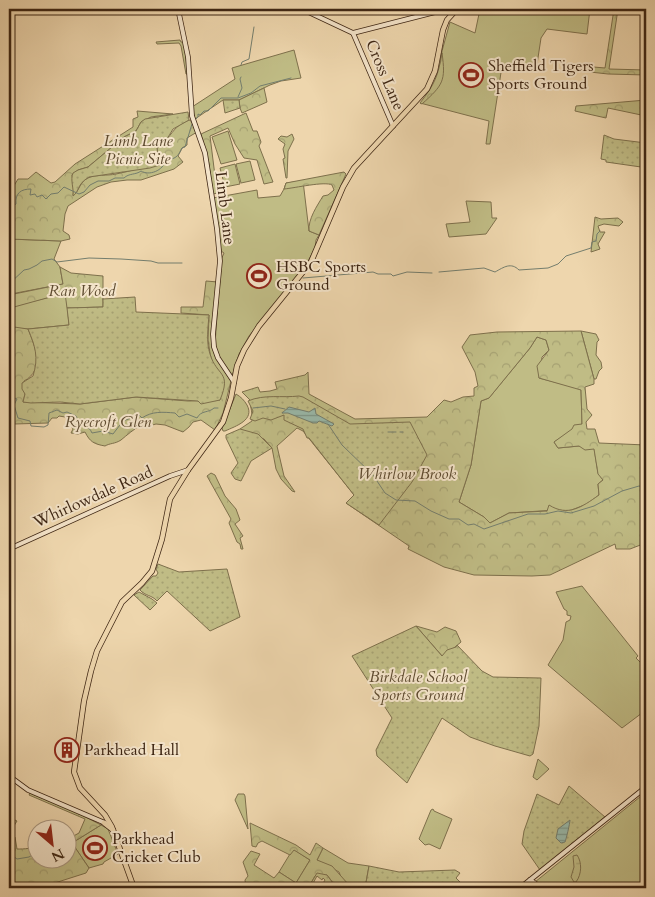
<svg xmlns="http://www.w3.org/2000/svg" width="655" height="897" viewBox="0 0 655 897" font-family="Cardo,serif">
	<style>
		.grass { fill: #c0bc85; stroke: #7e704c }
		.forest { fill: url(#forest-crowns); stroke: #7e704c; fill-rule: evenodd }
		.wetland { fill: url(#wetland-marsh); stroke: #7e704c }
		.park { fill: url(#park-dots); stroke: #7e704c }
		.water { fill: url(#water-rules); stroke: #747e6e }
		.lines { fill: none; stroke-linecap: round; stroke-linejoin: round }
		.stream { stroke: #747e6e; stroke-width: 1 }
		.secondary-casing { stroke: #3d2513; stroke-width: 5.5 }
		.primary-casing { stroke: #3d2513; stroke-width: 6 }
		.secondary { stroke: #f4e4ca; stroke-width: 4 }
		.primary { stroke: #eed6ad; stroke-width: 4.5 }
		.labels { text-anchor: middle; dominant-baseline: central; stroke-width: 4; stroke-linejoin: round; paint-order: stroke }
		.poi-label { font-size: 16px; fill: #3d2513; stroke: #f4e4ca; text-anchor: start }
		.street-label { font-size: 16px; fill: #3d2513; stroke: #f4e4ca }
		.park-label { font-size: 16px; font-style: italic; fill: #5e4b30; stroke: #f4e4ca }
	</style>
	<defs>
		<pattern id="forest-crowns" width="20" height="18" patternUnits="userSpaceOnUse" patternTransform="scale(1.25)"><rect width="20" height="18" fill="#c0bc85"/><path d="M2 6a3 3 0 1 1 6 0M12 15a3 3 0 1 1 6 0" fill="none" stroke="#a6a172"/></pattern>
		<pattern id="wetland-marsh" width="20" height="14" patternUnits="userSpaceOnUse" patternTransform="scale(1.25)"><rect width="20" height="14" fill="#c0bc85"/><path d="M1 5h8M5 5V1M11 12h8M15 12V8" fill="none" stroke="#a6a172"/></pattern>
		<pattern id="park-dots" width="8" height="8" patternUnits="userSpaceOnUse" patternTransform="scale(1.25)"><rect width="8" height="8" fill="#c0bc85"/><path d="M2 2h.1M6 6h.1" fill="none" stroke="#a6a172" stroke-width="1.8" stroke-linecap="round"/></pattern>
		<pattern id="water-rules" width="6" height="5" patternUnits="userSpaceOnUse" patternTransform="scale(1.25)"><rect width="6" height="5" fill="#99b9aa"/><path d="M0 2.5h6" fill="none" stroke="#7e9689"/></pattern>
	</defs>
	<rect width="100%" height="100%" fill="#eed6ad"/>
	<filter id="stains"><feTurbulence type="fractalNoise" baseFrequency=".004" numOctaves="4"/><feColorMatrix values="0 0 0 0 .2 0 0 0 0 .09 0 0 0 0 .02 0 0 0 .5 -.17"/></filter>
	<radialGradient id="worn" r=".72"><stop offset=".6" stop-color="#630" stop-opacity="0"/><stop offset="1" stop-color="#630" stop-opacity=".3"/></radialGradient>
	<g class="grass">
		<polygon points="465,9 590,9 587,34 547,29 541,38 536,71 502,66 490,144 486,144 489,121 420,103 437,87 442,51 450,22 475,33 479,14"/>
		<polygon points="180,40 181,42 184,42 188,74 186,74 181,46 179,43 157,44 156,42"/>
		<polygon points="294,50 301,78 281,81 270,85 239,100 223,100 195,119 192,107 235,79 232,68"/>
		<polygon points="228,131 237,160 221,164 212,137"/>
		<polygon points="250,161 255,180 241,183 236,164"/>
		<polygon points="235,164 240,184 225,187 220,168"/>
		<path d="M303,181L309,231L319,235L316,240L315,248L307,263L249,336L239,354L232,376C225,366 217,356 215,344L221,260L224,253L221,251L213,198L257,190L258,198L280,196L284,189L286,183Z"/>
		<polygon points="466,201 491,202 492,218 497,218 486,234 449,237 446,224 470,222"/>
		<polygon points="9,239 61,241 54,259 60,267 63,284 11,294 9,289"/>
		<polygon points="66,293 69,325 28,329 14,328 14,306"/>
		<polygon points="581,331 596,334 599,340 597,342 596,355 601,362 602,368 599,371 596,379 594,379"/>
		<polygon points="537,337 546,340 549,350 542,357 539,378 581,389 582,424 554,442 558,448 579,446 594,448 598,473 603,480 598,484 599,495 587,504 569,511 556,510 509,513 490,523 484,517 459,502 471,465 481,401 489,398 530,348"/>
		<path d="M236,394C241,397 244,400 247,405C255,420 236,426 225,431H223L222,428Z"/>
		<polygon points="582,586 638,656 636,658 646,668 646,710 622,728 548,665 563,640 566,622 570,620 571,616 567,615 567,611 564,609 556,592"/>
		<polygon points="646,792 646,888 547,888 535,882"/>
		<polygon points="238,794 244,794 245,796 248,829 235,800"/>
		<polygon points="433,809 434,811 452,819 440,849 429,844 425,845 419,839 431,810"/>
		<polygon points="101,825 108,829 118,854 104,862 103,864 89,868 72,843"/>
		<path d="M323,848L348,863L369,866L365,888C354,888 343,890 334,884L347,883L341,877L339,872L317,860Z"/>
		<polygon points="293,849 310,860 296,883 279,872"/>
	</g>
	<g class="forest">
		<polygon points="614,9 618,9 609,69 646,70 646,75 608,74 581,71 582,66 605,68"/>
		<path d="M442,53C446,81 443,85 422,104L420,103C435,84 438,76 442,53Z"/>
		<polygon points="264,88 267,102 242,113 240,108 239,100"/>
		<polygon points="646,100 646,116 608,108 606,118 575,111 576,106"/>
		<path d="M137,111L173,114L151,117L141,122L136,131L124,137L88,167L78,170L72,175L74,188L73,195C80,191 79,182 88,178C96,174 107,176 116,174C132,171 147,166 162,160L157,151C158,144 163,143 167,139C175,129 177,125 189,120L191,121L197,132L187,138V145L182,148L178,156L183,162L174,169L141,180H127L111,182L97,187L68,206L65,214L63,231L69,235L70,239L61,241L9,239V194L18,179H28L36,172L51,183L55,182L75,164L133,127V119L138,117Z"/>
		<polygon points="246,113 253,131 257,131 261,142 259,146 273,182 264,184 257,160 244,158 235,144 228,128 210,136 215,176 220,188 227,191 213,194 209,165 201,134"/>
		<polygon points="292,134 294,139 288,151 287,178 286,178 283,159 285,158 283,149 285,144 278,139 281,136 287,137"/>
		<path d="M344,172L346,174L319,235L309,231C308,219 317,206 323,196L328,195L334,190L332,185C325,181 295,188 284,189L286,183Z"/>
		<polygon points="595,217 601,219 618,218 623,222 619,226 604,224 598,226 600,232 605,232 598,244 600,249 591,252"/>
		<path d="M60,267L71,273L103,276V307L67,308L65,293L14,307V327L28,329C35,346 45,370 24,381L25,394L23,402L80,404L136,397L188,401L220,400L210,353L208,340L209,315L181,313V307H203L206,281L218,282L212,347L216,358L231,381L223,413L215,430L201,420L193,422L189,427L183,432L165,425L156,424L145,427L141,425C134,429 127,435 121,440C115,444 110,443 105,446C94,444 90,442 85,432L78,434L71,433L73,429L70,423L71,418L59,416L57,418H52L48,423L14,424L9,426V289L11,294H14L63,284Z"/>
		<path d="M581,331L594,379V384L585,387L587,409L592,415L586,422L587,429H595L599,443L646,445V546L643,544L630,549H616L615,544L550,575L532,576L474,575L444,567L408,549L409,546L346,503L354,495L303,431L297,428L277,446L284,476L295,492L292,491L281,479L276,469L272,448L264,439L240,429L252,421C253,413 250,407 250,400L242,392L258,387L260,392L270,391L277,389L275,382L305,375L308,372L309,394L355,419L427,417L444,400L451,402L463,397L474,396V388L478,386L475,372L462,347L470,335L497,332ZM537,337L546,340L549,350L537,366L539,378L581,390L582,424L574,425L572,429L554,442L558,448L579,446L585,450L594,449L598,474L603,480L598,484L599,495C582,507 568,517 549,505L547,511L509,513L490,523L484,517L459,502L471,465L481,401L489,398L530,348Z"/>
		<polygon points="211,473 215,475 225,496 236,509 240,520 235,524 243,536 240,538 243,549 241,549 240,544 237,542 229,523 231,519 207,476"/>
		<polygon points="416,626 437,632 445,627 456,631 461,642 443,657"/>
		<polygon points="538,759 549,769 537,780 533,777"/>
		<path d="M30,793L74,811L101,825L72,843L89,868L86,873L39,888H9V817L17,821L10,832L15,837L17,849C24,849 33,849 37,844L38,860H68V839L79,833L85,819L29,795Z"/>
		<polygon points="250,823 296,845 310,855 316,843 323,848 317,860 332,866 349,885 343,888 336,883 334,884 327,875 315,876 308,888 246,888 245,880 248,876 243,862 251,851 260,854 254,865 274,878 279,872 296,883 310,860 294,850 290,855 262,841 258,843 256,847 252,846"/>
	</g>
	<path class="wetland" d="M577,855C582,862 582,874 576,882H574L571,877L574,867L573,856Z"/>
	<g class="park">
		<polygon points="223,100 239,100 240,108 225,113"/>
		<path d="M188,112L189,120L173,129L167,139L157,148L158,155L163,164L150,168L89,177C76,185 80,191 73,196C74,188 70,180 73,173L78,170L88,167L124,137L136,131L141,122L145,119Z"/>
		<polygon points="604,135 614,139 646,143 646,166 641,167 606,162 606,160 601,159"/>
		<path d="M135,297L136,312L209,315C208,328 206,342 210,354C217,377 232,371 220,400L201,404L198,401L136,397L80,404L60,402L31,403L23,402L25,394L22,389V383L33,376C39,357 35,346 28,329L69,325L67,308L103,307V299Z"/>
		<path d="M299,396L303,397L350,424L410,422L427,455L412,482L379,525L346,503L354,495L309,438H307L303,429L284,420V415L271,420L263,418L255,421L250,419L253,411L248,401C264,394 282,398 299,396Z"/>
		<polygon points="240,429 258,434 272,448 251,461 241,481 235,479 231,473 238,463 226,438 226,435"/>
		<path d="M158,564L179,572L227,569L240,617L210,631L167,591L157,601C152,595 145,596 140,590L153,576H156L158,573L156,569Z"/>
		<polygon points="139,592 152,599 157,603 150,610 134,595"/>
		<polygon points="416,626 442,656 447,650 456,647 457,645 482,671 493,677 541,678 539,726 533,754 530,756 495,746 470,737 442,718 407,783 377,756 376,750 392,718 352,656"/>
		<polygon points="569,786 605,817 540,870 522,844 524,831 537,794 559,805"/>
		<polygon points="369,866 399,872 455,870 460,873 456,878 466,888 365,888"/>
		<polygon points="317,873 327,875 335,886 340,888 327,886 326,888 320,888 325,880 323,878 322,880 317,876 311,887 312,888 308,888"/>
	</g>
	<g class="water">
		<polygon points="289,407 309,412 315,408 316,414 334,424 332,426 319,421 317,423 313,423 288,413 282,413"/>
		<path d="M570,820C570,823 566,840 565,842L561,843L556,838L558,829Z"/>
	</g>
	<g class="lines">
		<g class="stream">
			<polyline points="241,65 242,62 249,59 254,27"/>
			<polyline points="238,97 242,88 240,79 241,77"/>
			<polyline points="195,120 198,117 198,114 200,115 204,111 208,111 221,98 238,98 251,93 260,86 291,78"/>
			<path d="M9,209L16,204C15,193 21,189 31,189L30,195L35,194L37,197L42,195L46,199L51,194L58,193L64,187L79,194L84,192L90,185L98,181H109L115,178H124C129,173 136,175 141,171C149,176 163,171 166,160C175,159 178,157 182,148L185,147L192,124"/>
			<path d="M439,272L484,268L495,272C504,267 511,262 519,270L548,268L558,264L566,256L591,248L592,242L596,241L597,234L600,231"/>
			<polyline points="303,278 373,272 378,274 391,274 393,276 407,272 432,273"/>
			<polyline points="9,284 24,270 29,269 37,265 42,261 52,259 57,262 89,258 121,259 151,261 158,263 182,263"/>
			<path d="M9,393L10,396L17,399L14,405L18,418L30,421L31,426L44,427L48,425L49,413L57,410L63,413L67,412L76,416C79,424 89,425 92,433L103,431L113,434L123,421L139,415L142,418C152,411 163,412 175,413L179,417L187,414L197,418C201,410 209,413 214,408H218"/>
			<polyline points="253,408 271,406 285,409"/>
			<polyline points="328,424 342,445 373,475 385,493 396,500 415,501 431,511 449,519 459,519 468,525 474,524 484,529 528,514 545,514 558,511 571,513 594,506 622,491 639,486 646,487"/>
			<polyline points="388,432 396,432"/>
			<polyline points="400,432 403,432"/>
			<polyline points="9,853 17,859 29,857 38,851"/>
			<polyline points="9,885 13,888"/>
		</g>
		<defs>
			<g id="secondary">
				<polyline points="178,9 188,57 192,116 205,153 217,229 220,261 213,334 214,347 218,358 234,382"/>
				<polyline points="302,9 353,33 393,126"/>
				<polyline points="353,33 447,9 453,12"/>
				<polyline points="9,549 170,476 188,470"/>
				<polyline points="9,776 28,790 105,823"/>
				<polyline points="530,880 542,888"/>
				<polyline points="520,888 646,787"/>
			</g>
			<g id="primary">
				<polyline points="104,823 113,830"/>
				<polyline points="134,888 112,827 105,815 80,788 74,772 84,701 91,671 97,651 122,602 142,583 152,571 162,539 170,499 188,470 223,422 231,398 237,366 244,350 259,326 311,262 343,187 354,168 427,89 435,71 443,30 447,20 457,9"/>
			</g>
		</defs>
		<use href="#secondary" class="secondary-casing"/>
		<use href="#primary" class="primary-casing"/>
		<use href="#secondary" class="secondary"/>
		<use href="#primary" class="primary"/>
	</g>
	<defs>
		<symbol id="stadium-ring" viewBox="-11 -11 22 22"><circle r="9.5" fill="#f4e4ca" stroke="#8f2418" stroke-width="1.5"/><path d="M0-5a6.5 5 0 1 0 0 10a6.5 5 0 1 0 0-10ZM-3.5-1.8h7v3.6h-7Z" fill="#8f2418"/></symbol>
		<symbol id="building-ring" viewBox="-11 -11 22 22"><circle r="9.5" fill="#f4e4ca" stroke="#8f2418" stroke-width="1.5"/><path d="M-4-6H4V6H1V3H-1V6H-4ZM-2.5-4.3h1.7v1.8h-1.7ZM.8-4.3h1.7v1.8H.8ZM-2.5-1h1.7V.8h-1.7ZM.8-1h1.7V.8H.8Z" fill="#8f2418"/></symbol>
	</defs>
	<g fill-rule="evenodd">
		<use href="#stadium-ring" x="457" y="61" width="28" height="28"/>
		<use href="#stadium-ring" x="245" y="262" width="28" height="28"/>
		<use href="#building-ring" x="53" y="736" width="28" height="28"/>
		<use href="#stadium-ring" x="81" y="834" width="28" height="28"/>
	</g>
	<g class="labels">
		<g class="poi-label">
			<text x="488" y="66">Sheffield Tigers<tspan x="488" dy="18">Sports Ground</tspan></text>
			<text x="276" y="267">HSBC Sports<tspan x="276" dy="18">Ground</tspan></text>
			<text x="84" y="750">Parkhead Hall</text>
			<text x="112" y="839">Parkhead<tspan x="112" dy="18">Cricket Club</tspan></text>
		</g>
		<g class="street-label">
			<text transform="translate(385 75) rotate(67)">Cross Lane</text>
			<text transform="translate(225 208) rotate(83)">Limb Lane</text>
			<text transform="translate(93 497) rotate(-24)">Whirlowdale Road</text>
		</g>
		<g class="park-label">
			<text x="138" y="141">Limb Lane<tspan x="138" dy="18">Picnic Site</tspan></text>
			<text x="82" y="291">Ran Wood</text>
			<text x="108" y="422">Ryecroft Glen</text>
			<text x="407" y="474">Whirlow Brook</text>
			<text x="418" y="677">Birkdale School<tspan x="418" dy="18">Sports Ground</tspan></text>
		</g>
	</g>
	<rect width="655" height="897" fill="none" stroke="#eed6ad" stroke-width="30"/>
	<rect x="10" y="10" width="635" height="877" fill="none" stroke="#3d2513" stroke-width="2.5"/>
	<rect x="15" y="15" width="625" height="867" fill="none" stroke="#3d2513"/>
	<g transform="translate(52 844) rotate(152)"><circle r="24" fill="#f4e4ca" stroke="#ab9881"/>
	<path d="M0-4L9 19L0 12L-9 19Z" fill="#8f2418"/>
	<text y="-8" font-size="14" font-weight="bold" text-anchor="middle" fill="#3d2513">N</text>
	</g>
	<rect width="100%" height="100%" filter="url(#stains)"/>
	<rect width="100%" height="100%" fill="url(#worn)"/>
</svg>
